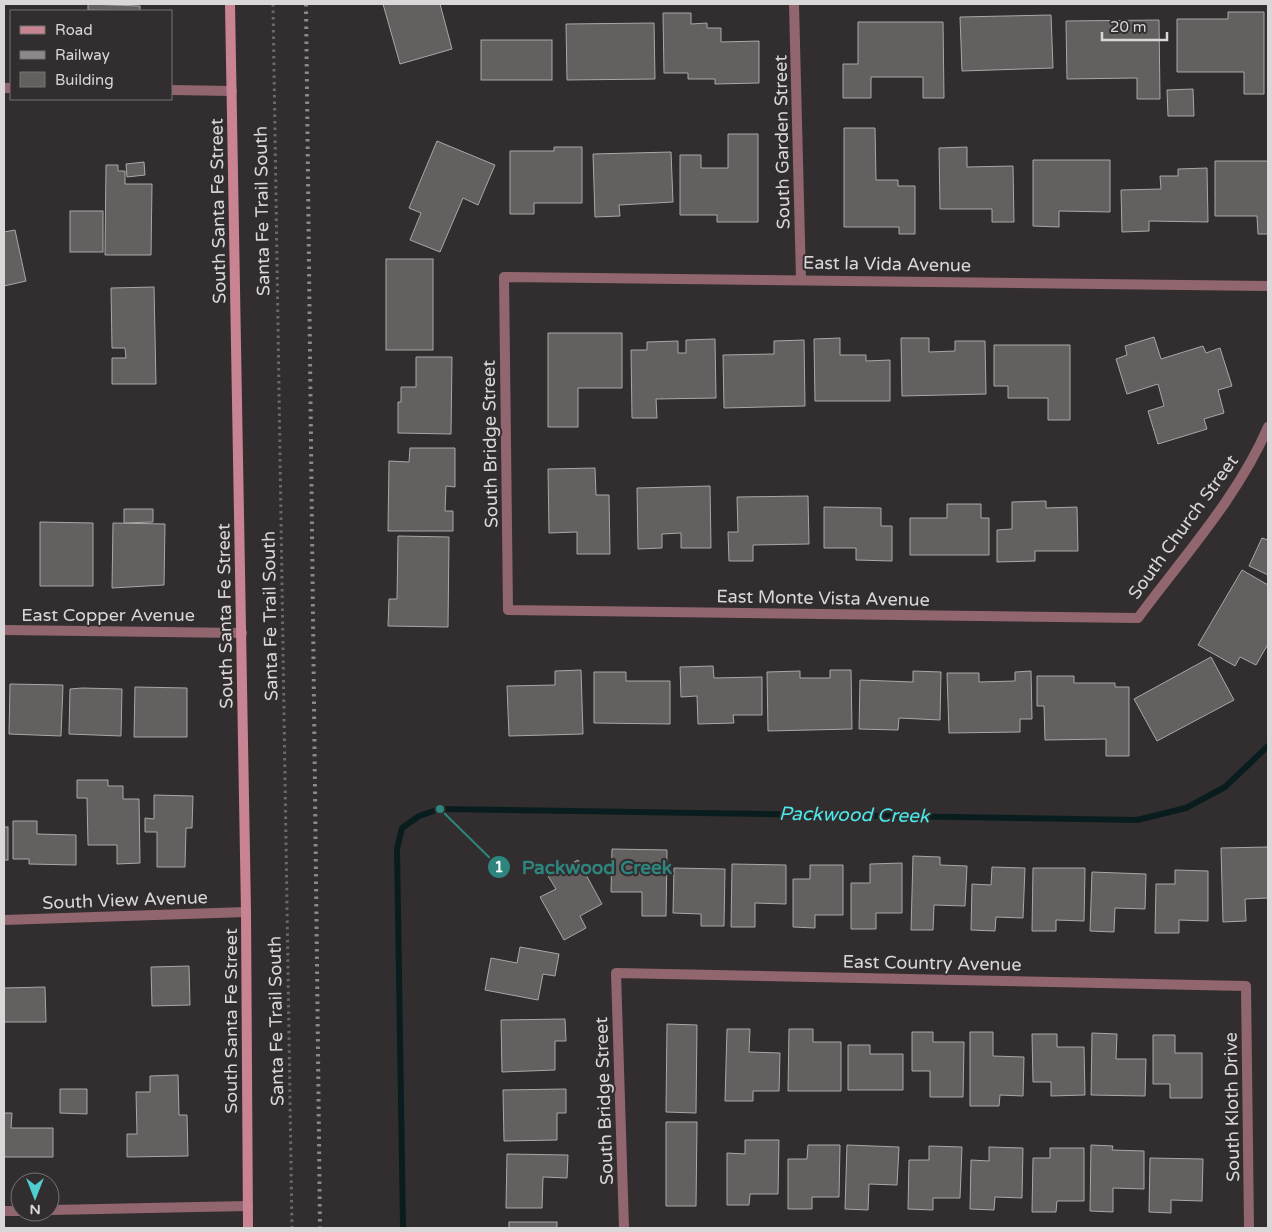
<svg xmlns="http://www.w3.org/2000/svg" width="1272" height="1232" viewBox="0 0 1272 1232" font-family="'Varela Round',sans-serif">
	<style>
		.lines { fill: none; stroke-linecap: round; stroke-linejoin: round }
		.stream { stroke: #0a1d1e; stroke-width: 6 }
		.building { fill: #646060; stroke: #aba6a7 }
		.path { stroke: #6c696a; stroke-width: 3; stroke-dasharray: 2.5 4; stroke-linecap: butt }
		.street { stroke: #92666f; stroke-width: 10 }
		.secondary { stroke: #c98493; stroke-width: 10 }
		.rail { stroke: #8c898a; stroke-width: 4; stroke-dasharray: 2.5 5; stroke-linecap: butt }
		.labels { text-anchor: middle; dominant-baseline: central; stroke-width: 4; stroke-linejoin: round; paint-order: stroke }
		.street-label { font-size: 18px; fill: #dad7d8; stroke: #322e2f }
		.water-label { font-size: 19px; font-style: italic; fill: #4de7ea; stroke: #322e2f }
		.leader { fill: none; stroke: #2d857e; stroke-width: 2 }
		.callout-dot { fill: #2d857e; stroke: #322e2f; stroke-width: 2 }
		.mark-label { font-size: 15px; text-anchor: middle; font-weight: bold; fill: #fff }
		.callout-label { font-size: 19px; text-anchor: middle; font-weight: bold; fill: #2d857e; stroke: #322e2f; stroke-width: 4; stroke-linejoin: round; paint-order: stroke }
	</style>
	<rect width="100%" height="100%" fill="#322e2f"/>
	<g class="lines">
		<polyline class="stream" points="403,1228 397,849 402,828 419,816 440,809 1137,820 1186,808 1225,787 1268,746"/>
	</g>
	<g class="building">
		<polygon points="88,4 140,6 140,11 88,10"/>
		<polygon points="383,4 440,4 452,49 400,64"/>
		<polygon points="1228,12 1264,12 1264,94 1244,94 1244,72 1177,72 1177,19 1228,19"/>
		<polygon points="663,13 691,13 691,24 707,23 707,28 721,28 721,42 759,41 759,83 715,84 715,79 688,79 688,73 664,73"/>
		<polygon points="1051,15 1053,68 962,71 960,17"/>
		<polygon points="1159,20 1160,99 1137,99 1137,78 1067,79 1066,21"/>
		<polygon points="858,22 943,22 944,98 923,98 923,77 871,77 871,98 843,98 843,64 858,64"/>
		<polygon points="654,23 655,79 567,80 566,24"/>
		<rect x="481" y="40" width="71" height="40"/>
		<polygon points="1193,89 1194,116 1168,116 1167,90"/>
		<polygon points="844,128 875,128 876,180 898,180 898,186 915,186 915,234 899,234 899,227 844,227"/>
		<polygon points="728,134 758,134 758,222 717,222 717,215 680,215 680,155 701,155 701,168 728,168"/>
		<polygon points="437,141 495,165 478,205 463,198 440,252 410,240 421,213 409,208"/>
		<polygon points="554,147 582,147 582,203 534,203 534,214 510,214 510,151 554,151"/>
		<polygon points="967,147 967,167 1013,166 1014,222 992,222 992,209 940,209 939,148"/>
		<polygon points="671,152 673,202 619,205 620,216 595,217 593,154"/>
		<polygon points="1033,160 1110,160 1110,212 1059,211 1059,227 1033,226"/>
		<polygon points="1215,161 1268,161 1268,234 1258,234 1257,216 1215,216"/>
		<polygon points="144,162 145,175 127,177 126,164"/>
		<polygon points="106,165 118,165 118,171 125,171 125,184 152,184 151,255 105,255"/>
		<polygon points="1207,168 1208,222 1149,221 1149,231 1122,232 1121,190 1161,189 1160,176 1178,176 1178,169"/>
		<rect x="70" y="211" width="33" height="41"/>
		<polygon points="15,230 26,281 4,286 4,232"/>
		<rect x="386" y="259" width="47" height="91"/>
		<polygon points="154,287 156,384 112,384 112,358 126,358 125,348 112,348 111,288"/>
		<polygon points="548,333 622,333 622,388 578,388 578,427 548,427"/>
		<polygon points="1154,337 1161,359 1203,346 1206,353 1220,348 1232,386 1218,390 1224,413 1204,419 1207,429 1158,444 1148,411 1164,406 1158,384 1127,394 1116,359 1127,355 1125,346"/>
		<polygon points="840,338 840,355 866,355 866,361 890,360 890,401 815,401 814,339"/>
		<polygon points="901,338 929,338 929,352 955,351 955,341 985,341 986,394 902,396"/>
		<polygon points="715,339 716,398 656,399 657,418 632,418 631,350 647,350 647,342 678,341 678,353 686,353 686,340"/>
		<polygon points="804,340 805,406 724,408 723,355 774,354 774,341"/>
		<polygon points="994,345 1070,345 1070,420 1048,420 1048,398 1008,398 1008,386 994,386"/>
		<polygon points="416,357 452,357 451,434 398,433 398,402 401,402 401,387 416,387"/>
		<polygon points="410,448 455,448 455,487 446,486 445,511 453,511 453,531 388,531 389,461 409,462"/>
		<polygon points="595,468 596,495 609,495 610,554 577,554 577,532 549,533 548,469"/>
		<polygon points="710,486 711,548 681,548 681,533 662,534 662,548 638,549 637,488"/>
		<polygon points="808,496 809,544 753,545 753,561 729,561 728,532 738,532 737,497"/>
		<polygon points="1046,501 1046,508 1077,507 1078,551 1035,551 1035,561 997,562 997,530 1012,529 1012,502"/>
		<polygon points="947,504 981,504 981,518 989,518 989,555 910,555 910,518 947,518"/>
		<polygon points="824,507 881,508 881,526 892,526 892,561 856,560 856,548 824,548"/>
		<polygon points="124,509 153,509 153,522 124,523"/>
		<polygon points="40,522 93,523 93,586 40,586"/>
		<polygon points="113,523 165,524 164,585 112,588"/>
		<polygon points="398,536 449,537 448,627 388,626 389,599 397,599"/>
		<polygon points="1262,538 1268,540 1268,575 1249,566"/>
		<polygon points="1242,570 1268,585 1268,644 1256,665 1240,657 1235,666 1198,645"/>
		<polygon points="1211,657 1234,700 1157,741 1134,699"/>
		<polygon points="713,666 714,678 762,677 762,715 733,715 734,723 698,724 697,696 681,697 680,667"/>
		<polygon points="581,670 583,734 509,736 507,686 555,685 555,671"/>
		<polygon points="830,670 851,670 852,729 768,731 767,672 800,671 800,678 830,678"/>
		<polygon points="913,671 941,672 940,720 899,718 898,730 859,729 860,680 913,682"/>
		<polygon points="1031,671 1032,719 1020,719 1020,732 949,733 947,673 979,673 979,682 1015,681 1015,672"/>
		<polygon points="594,672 626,672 626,681 670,681 670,724 594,723"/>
		<polygon points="1037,676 1074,676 1074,683 1115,683 1115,687 1129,687 1129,756 1106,756 1106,739 1045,740 1044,706 1037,706"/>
		<polygon points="10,684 63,685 61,736 9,734"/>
		<polygon points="135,687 187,688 187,737 134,737"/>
		<polygon points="82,688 122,689 121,736 69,734 70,689"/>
		<polygon points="77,780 108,780 108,786 123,786 123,799 139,799 140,863 117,864 117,845 88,845 87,798 77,798"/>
		<polygon points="154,795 193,796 192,828 186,828 185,867 157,867 157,832 145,832 145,818 154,819"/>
		<polygon points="13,821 37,821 37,834 76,835 76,865 29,864 29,859 13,859"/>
		<rect x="4" y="827" width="4" height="33"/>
		<polygon points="1268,847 1268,898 1245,899 1246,921 1223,922 1221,848"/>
		<polygon points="612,849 667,850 666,916 642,916 642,892 611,892"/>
		<polygon points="913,856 940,857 940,865 967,866 965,906 934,905 933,930 911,930"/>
		<polygon points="578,860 602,904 580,916 586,928 564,940 540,897 556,889 548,876"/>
		<polygon points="902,863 902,913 876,913 876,929 851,929 851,883 870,883 870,864"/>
		<polygon points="732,864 786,865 786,904 755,903 755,927 731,927"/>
		<polygon points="810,865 843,865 843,915 815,915 815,928 793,927 793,879 810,879"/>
		<polygon points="992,867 1025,868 1023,918 996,917 995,931 971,930 972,884 991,885"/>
		<polygon points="674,868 725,869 724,926 701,926 701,914 673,913"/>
		<polygon points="1033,868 1085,868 1084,921 1056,920 1056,931 1032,931"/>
		<polygon points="1175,870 1208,871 1208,921 1179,920 1179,933 1155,933 1156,884 1175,884"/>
		<polygon points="1092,872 1146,874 1145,909 1115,908 1114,932 1090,931"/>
		<polygon points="520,947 559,954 555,976 543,974 538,1000 485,990 491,958 517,963"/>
		<polygon points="189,966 190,1005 152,1006 151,967"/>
		<polygon points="45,987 46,1022 4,1022 4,988"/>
		<polygon points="565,1019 566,1041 555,1041 555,1070 502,1072 501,1020"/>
		<polygon points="667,1024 697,1025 696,1113 666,1112"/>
		<polygon points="727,1029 750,1029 749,1052 780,1053 779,1091 753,1091 753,1101 725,1101"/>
		<polygon points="789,1029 813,1029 813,1042 841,1042 841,1091 788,1091"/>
		<polygon points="912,1032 933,1032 933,1042 964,1042 963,1097 930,1097 930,1071 912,1071"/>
		<polygon points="970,1032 993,1032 993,1056 1024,1057 1023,1096 1000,1095 999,1106 970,1106"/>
		<polygon points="1092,1033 1117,1034 1116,1059 1146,1059 1145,1096 1091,1095"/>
		<polygon points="1032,1034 1057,1034 1057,1047 1084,1047 1085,1095 1051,1096 1051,1082 1033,1082"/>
		<polygon points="1153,1035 1175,1035 1175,1053 1202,1053 1202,1098 1170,1098 1170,1084 1153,1084"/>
		<polygon points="848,1045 870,1045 870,1054 903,1054 903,1090 848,1090"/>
		<polygon points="178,1075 179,1115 187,1115 188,1156 127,1157 127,1134 137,1134 136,1092 150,1092 150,1076"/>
		<polygon points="60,1089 87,1089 87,1114 60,1113"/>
		<polygon points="566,1089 566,1113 557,1113 557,1140 504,1141 503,1090"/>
		<polygon points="4,1113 12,1113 11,1128 53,1128 53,1157 4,1157"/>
		<polygon points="666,1122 697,1122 696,1206 666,1206"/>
		<polygon points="745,1140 779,1140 778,1194 750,1194 749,1205 727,1205 727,1153 745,1154"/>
		<polygon points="808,1145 840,1145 839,1197 812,1197 812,1209 788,1209 788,1159 807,1159"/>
		<polygon points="847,1145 899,1147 897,1185 869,1184 868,1210 845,1209"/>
		<polygon points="1091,1145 1113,1146 1112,1150 1144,1151 1144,1189 1113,1188 1113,1212 1090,1211"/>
		<polygon points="929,1146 962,1147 960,1198 933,1198 933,1210 908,1209 909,1160 929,1160"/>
		<polygon points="989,1147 1023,1148 1022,1198 995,1197 994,1210 970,1209 971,1160 989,1161"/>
		<polygon points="1050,1148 1084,1148 1084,1201 1057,1201 1056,1212 1032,1212 1033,1158 1050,1158"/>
		<polygon points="507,1154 568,1155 567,1178 543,1177 542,1208 506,1208"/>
		<polygon points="1150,1158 1203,1159 1202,1201 1171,1200 1171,1213 1149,1212"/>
		<rect x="509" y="1222" width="48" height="6"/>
	</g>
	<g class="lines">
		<polyline class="path" points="273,4 292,1228"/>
		<g class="street">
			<polyline points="794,4 801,279"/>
			<polyline points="4,88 11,88"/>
			<polyline points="171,90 232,91"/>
			<path d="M1268,286L504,277L508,610L1138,618C1183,557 1238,497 1268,427"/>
			<polyline points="4,630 242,633"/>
			<polyline points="4,920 246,912"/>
			<polyline points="50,1210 248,1206"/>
			<polyline points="4,1211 20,1211"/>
			<polyline points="624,1228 616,973 1246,986 1249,1228"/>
		</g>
		<polyline class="secondary" points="230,4 246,912 248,1228"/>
		<polyline class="rail" points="306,4 320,1228"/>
	</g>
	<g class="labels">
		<g class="street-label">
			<text transform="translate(782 142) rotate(-91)">South Garden Street</text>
			<text transform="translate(218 211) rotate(-91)">South Santa Fe Street</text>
			<text transform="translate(262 211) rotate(-91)">Santa Fe Trail South</text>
			<text transform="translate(887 264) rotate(1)">East la Vida Avenue</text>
			<text transform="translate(490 444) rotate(-91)">South Bridge Street</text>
			<text transform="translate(1183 527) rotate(-54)">South Church Street</text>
			<text transform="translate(823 598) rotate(1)">East Monte Vista Avenue</text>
			<text x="108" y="615">East Copper Avenue</text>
			<text transform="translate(225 616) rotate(-91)">South Santa Fe Street</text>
			<text transform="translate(270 616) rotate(-91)">Santa Fe Trail South</text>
			<text transform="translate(125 900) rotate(-2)">South View Avenue</text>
			<text transform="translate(932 963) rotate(1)">East Country Avenue</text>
			<text transform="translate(231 1021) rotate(-90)">South Santa Fe Street</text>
			<text transform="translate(276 1021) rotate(-91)">Santa Fe Trail South</text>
			<text transform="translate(604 1101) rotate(-92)">South Bridge Street</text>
			<text transform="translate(1232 1107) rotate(-91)">South Kloth Drive</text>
		</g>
		<g class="water-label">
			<text transform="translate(854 815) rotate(1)">Packwood Creek</text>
		</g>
	</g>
	<path class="leader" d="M440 809L499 867"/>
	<g class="callout-dot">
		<circle cx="440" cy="809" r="5"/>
		<circle cx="499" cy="867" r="12"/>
	</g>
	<g class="mark-label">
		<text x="499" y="872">1</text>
	</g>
	<g class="callout-label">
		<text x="597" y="874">Packwood Creek</text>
	</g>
	<rect width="1272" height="1232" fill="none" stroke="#dad7d8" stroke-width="10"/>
	<rect x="10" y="10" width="162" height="90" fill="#322e2f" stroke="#757273"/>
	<rect x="20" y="26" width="25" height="8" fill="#c98493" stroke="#757273"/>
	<text x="55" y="35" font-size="15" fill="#dad7d8">Road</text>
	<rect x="20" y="51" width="25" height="8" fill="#8c898a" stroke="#757273"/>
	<text x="55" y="60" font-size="15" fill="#dad7d8">Railway</text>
	<rect x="20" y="72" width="25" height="15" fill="#646060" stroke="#757273"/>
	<text x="55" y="85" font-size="15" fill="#dad7d8">Building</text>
	<g transform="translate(35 1197) rotate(180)"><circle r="24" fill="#322e2f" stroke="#757273"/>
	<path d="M0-4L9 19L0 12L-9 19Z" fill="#52cdcf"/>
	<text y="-8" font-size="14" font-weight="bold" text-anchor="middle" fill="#dad7d8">N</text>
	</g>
	<path d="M1102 32v8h65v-8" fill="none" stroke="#dad7d8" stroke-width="2.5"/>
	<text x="1110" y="32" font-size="15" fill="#dad7d8" stroke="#322e2f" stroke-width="4" paint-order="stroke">20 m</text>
</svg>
